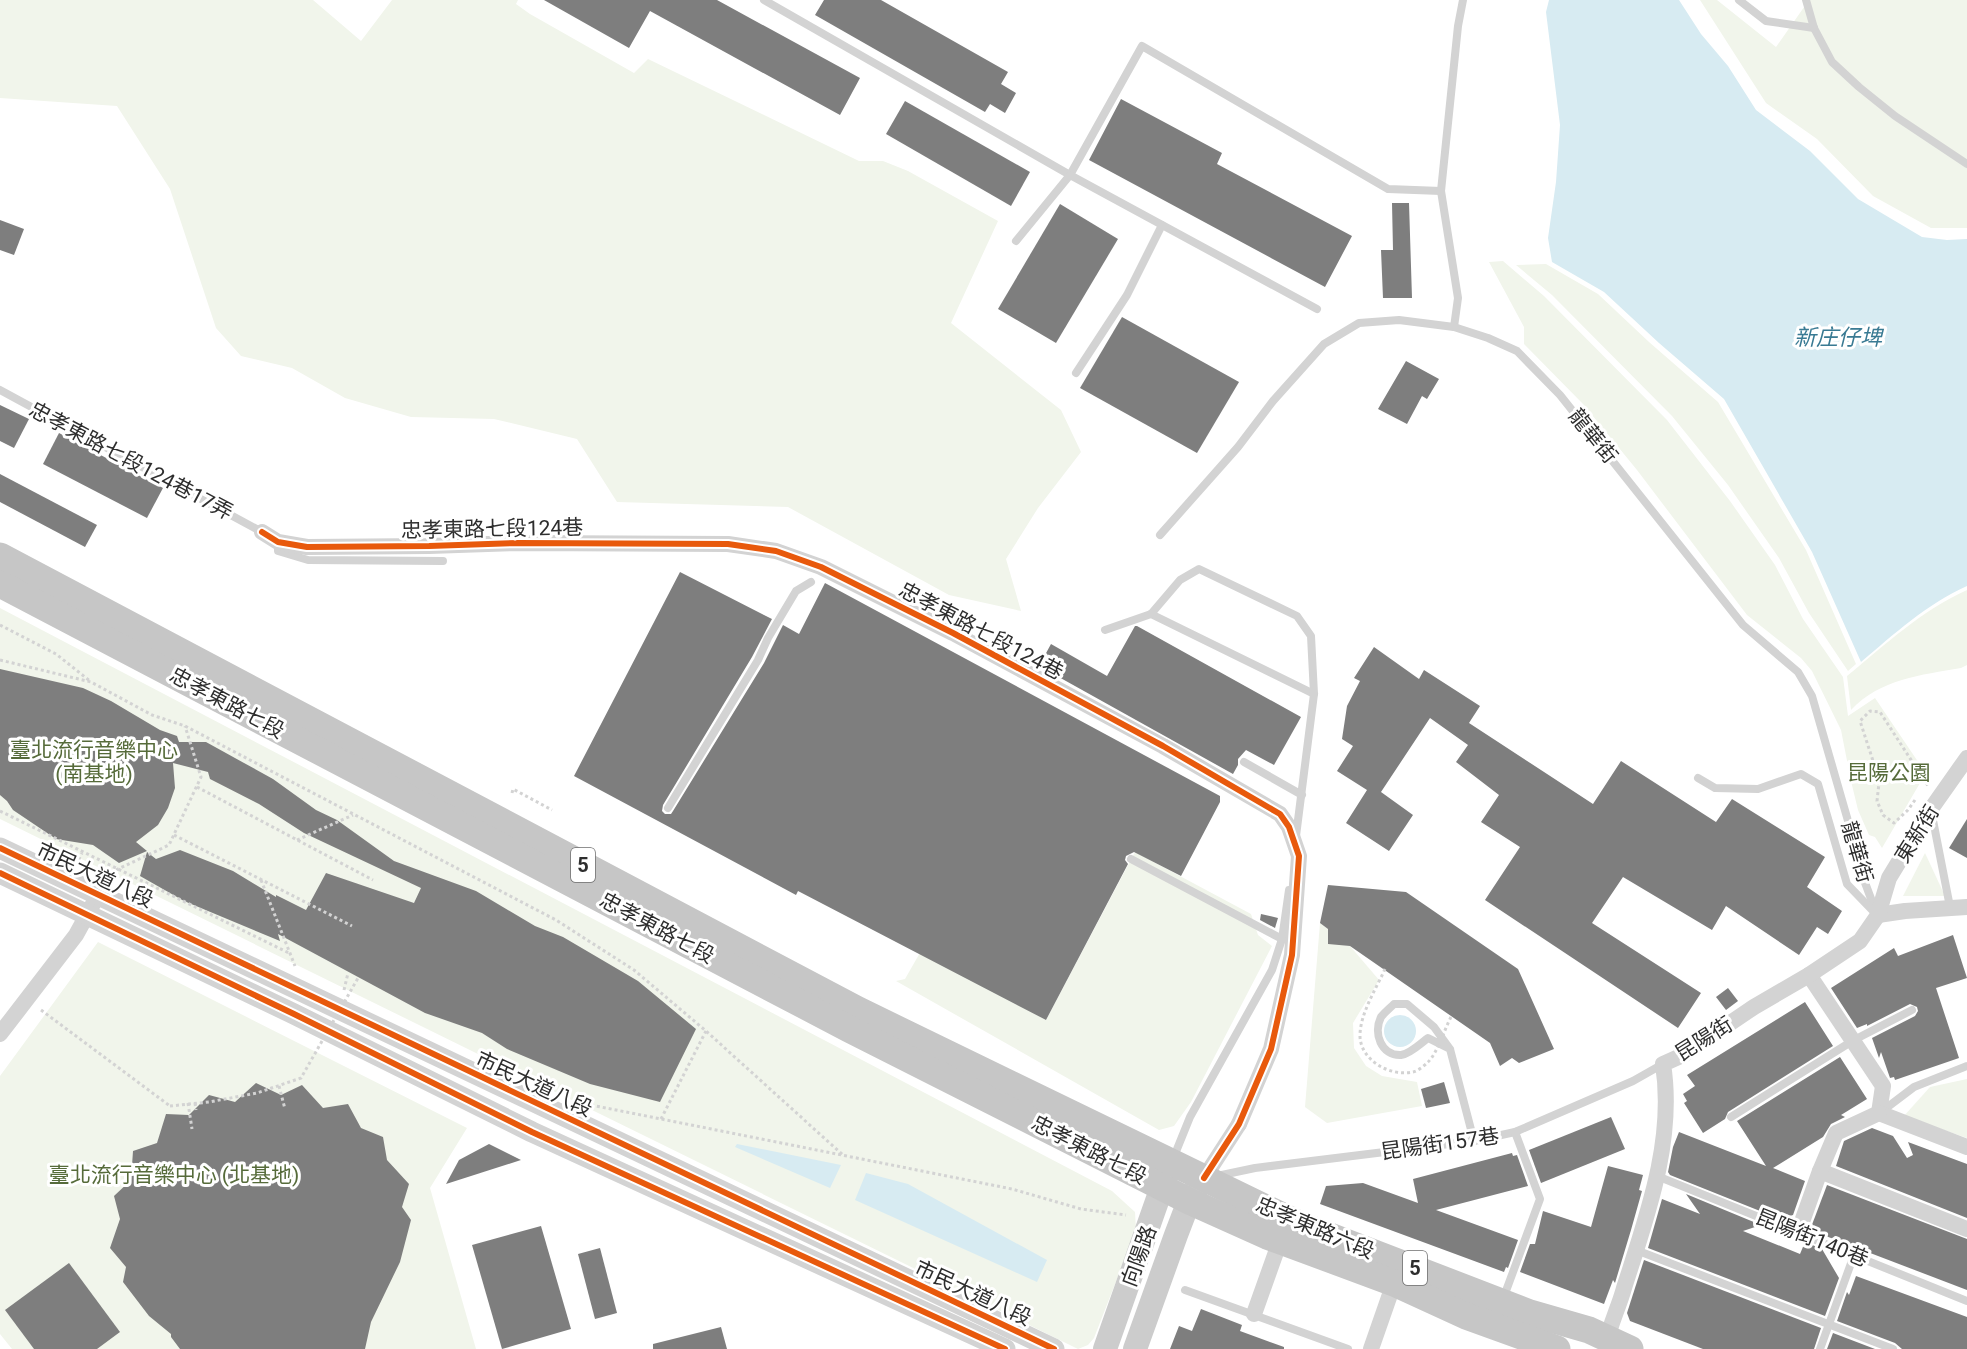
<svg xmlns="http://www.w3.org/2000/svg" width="1967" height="1349" viewBox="0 0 1967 1349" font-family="Roboto,'Noto Sans TC',sans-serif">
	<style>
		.green { fill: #f1f5eb }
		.water { fill: #d7ebf2 }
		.building { fill: #7e7e7e }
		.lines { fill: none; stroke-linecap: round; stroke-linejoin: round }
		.path { stroke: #d3d3d3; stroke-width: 3; stroke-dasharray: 3 3; stroke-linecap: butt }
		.service { stroke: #d3d3d3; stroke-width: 8 }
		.minor { stroke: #d3d3d3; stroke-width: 16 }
		.tertiary { stroke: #d3d3d3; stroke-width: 21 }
		.secondary { stroke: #ccc; stroke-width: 24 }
		.primary { stroke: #c6c6c6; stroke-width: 27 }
		.path-bridge { stroke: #d3d3d3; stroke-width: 3; stroke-dasharray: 3 3; stroke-linecap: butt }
		.minor-bridge { stroke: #d3d3d3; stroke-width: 16 }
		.cycleway-casing { stroke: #fff; stroke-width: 10 }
		.cycleway { stroke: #e8590c; stroke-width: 6 }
		.labels { text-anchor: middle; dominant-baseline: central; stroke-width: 6; stroke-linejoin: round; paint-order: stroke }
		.shield { fill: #fff; stroke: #6d6d6d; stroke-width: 1.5 }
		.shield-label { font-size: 20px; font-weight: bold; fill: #2e2e2e }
		.street-label { font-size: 21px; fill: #2e2e2e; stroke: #fff }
		.park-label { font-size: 21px; fill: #566b3a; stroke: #fff }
		.water-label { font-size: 22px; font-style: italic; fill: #397a93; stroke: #fff }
	</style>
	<rect width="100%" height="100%" fill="#fff"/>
	<g class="green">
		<polygon points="0,0 313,0 361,41 392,0 518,0 516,4 530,14 634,73 648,59 859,161 883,161 908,171 998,221 951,323 1061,410 1081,452 1038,508 1006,559 1021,611 949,595 788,507 617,502 577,439 494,419 411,417 345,398 292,368 241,356 216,328 170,189 117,106 0,98"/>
		<polygon points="1700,0 1717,0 1776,47 1809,0 1967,0 1967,228 1931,228 1873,196 1817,139 1766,103"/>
		<polygon points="1503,261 1544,296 1667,420 1730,501 1775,565 1803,619 1843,677 1848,716 1875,698 1927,775 1920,783 1882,848 1875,837 1869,835 1858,810 1851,781 1841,730 1812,671 1801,658 1747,615 1637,470 1583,404 1524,344 1524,327 1489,262"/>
		<polygon points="1546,264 1598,294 1649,342 1718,402 1806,550 1856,664 1848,671 1809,613 1779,558 1728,485 1672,416 1552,295 1516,265"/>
		<path d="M1967,590V665L1961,668C1921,675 1880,679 1851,710L1847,676C1885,645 1922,610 1967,590Z"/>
		<polygon points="0,608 1112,1191 1135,1212 1136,1230 1094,1338 1088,1345 1078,1349 0,819"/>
		<polygon points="1135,852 1251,914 1258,935 1272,946 1191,1102 1174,1126 1159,1130 896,981 905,979 921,951 1046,1020"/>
		<polygon points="1925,853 1945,896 1903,896"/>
		<polygon points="1320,923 1328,929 1328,943 1350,946 1379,980 1353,1023 1354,1048 1366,1066 1382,1076 1417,1082 1422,1106 1327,1123 1305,1107"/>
		<polygon points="98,942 467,1128 430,1188 476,1349 12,1349 0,1334 0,1076"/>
		<polygon points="1967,1079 1967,1138 1904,1116 1930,1087"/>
	</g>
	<g class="water">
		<path d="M1549,0H1679L1701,34L1728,66L1756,110L1810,151L1858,199L1922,237L1947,240L1967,239V586C1927,604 1894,634 1861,662L1812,552L1724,399L1659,343L1604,292L1552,262L1548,238L1556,182L1560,125L1546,12Z"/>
		<circle cx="1400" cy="1031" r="16"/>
		<polygon points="737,1144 841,1165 830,1188 735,1147"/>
		<polygon points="866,1173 908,1184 1047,1260 1037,1282 855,1200"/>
	</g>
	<g class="building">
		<polygon points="544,0 717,0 860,78 840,115 650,11 629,48"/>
		<polygon points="824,0 881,0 1008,72 1001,84 1016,93 1005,113 990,104 985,112 815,15"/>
		<polygon points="1121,99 1222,153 1217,164 1352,236 1325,287 1089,160"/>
		<polygon points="905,101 1030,172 1011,206 886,134"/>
		<polygon points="1392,203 1409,203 1412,298 1383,298 1381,250 1393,250"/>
		<polygon points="1060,204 1118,239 1056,343 998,309"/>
		<polygon points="0,220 24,229 14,255 0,250"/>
		<polygon points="1122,317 1239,382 1197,453 1080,388"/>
		<polygon points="1406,361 1439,379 1427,399 1422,396 1407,424 1378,409"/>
		<polygon points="0,405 29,419 14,448 0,441"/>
		<polygon points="59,433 163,488 147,518 43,464"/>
		<polygon points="0,474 97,525 85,547 0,502"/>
		<polygon points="680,572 772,619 752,657 663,805 662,811 665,814 671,814 673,811 764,663 783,625 799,634 825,583 1220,796 1220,802 1181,876 1134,852 1126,856 1125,860 1128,864 1046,1020 798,891 796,895 574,776"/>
		<polygon points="1135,626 1137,626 1301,717 1274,765 1246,750 1238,759 1238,765 1233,774 1039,666 1051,644 1107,676"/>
		<polygon points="1374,647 1419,679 1424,670 1480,706 1469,723 1593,804 1621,761 1716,822 1732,799 1825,857 1807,887 1842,911 1828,934 1817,927 1799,955 1726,906 1712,930 1623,877 1592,923 1701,993 1678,1028 1485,900 1520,847 1481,822 1499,795 1456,762 1468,745 1430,718 1381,792 1413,815 1389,851 1346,823 1367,790 1337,771 1353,746 1342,739 1347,706 1360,681 1354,678"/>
		<polygon points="0,669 83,688 111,701 160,730 177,736 179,742 206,742 273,779 316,810 337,820 394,861 476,891 535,926 563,937 638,981 696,1029 660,1102 590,1084 507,1049 482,1033 425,1013 278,934 280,941 184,901 140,876 147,852 156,859 180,850 233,871 276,897 276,895 306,910 326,873 414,903 421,888 304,833 259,804 210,779 208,772 173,763 175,788 168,808 158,825 136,842 147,851 119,863 93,845 56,839 13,810 7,801 0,795"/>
		<polygon points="1967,819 1967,858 1949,848"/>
		<polygon points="1328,885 1406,892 1518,969 1554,1049 1519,1063 1512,1058 1500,1066 1490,1043 1350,946 1328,944 1328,929 1320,923"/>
		<polygon points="1261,914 1278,918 1275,928 1260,920"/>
		<polygon points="1953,935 1967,978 1936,988 1959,1058 1895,1080 1894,1077 1890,1078 1881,1052 1879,1058 1872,1038 1915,1016 1918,1011 1917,1007 1910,1004 1867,1026 1867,1024 1857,1028 1831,988 1894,948 1898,956"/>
		<polygon points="1728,988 1738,1001 1726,1010 1716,997"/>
		<polygon points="1805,1002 1833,1046 1728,1112 1725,1119 1703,1133 1684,1103 1687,1101 1683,1094 1695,1086 1687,1075"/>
		<polygon points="1840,1057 1867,1099 1841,1115 1845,1117 1831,1124 1823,1137 1773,1168 1805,1181 1793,1215 1780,1219 1670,1175 1668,1172 1673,1147 1679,1132 1766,1166 1737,1121"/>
		<polygon points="1444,1082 1450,1103 1426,1108 1421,1089"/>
		<polygon points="256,1083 281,1095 302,1085 323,1108 348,1104 361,1128 383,1137 387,1160 409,1184 402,1207 411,1220 400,1262 371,1322 365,1349 180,1349 171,1337 171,1334 149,1316 123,1282 126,1267 110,1248 120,1219 114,1196 131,1180 133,1151 157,1143 166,1114 189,1115 209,1095 235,1102"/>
		<polygon points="1611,1117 1625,1149 1541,1183 1529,1150"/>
		<polygon points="1872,1128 1893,1136 1907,1158 1913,1155 1908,1142 1967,1164 1967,1218 1836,1166 1844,1141"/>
		<polygon points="489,1144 521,1160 446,1184 459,1160"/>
		<polygon points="1512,1153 1513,1156 1517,1155 1528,1186 1436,1210 1518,1240 1508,1268 1506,1267 1504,1272 1320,1204 1326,1186 1363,1183 1418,1203 1413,1179"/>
		<polygon points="1608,1166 1643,1175 1639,1190 1642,1191 1631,1230 1615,1283 1613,1280 1604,1304 1520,1272 1530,1244 1535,1244 1543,1211 1591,1227"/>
		<polygon points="1827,1185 1967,1239 1967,1290 1810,1230"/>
		<polygon points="1686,1194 1761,1225 1743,1231 1800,1254 1805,1242 1822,1249 1839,1278 1825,1316 1648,1248 1662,1199 1700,1214"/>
		<polygon points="541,1226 571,1329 502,1349 472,1245"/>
		<polygon points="600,1248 617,1313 595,1319 578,1254"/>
		<polygon points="1644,1260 1821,1328 1814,1349 1703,1349 1630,1321 1627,1313"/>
		<polygon points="69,1263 120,1332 97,1349 34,1349 5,1310"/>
		<polygon points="1856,1276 1967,1317 1967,1349 1902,1349 1895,1343 1837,1321 1847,1292 1849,1295"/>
		<polygon points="1201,1309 1242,1325 1240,1331 1284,1347 1284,1349 1170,1349 1179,1326 1192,1331"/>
		<polygon points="721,1327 727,1349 653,1349 653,1344"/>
		<polygon points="1833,1333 1875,1349 1827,1349"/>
	</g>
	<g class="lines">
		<g class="path">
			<polyline points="0,625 56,654 90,681"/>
			<polyline points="0,660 91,682 152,715 185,726 556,920 634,970 706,1031 844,1156"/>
			<polyline points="197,787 373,880"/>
			<polyline points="512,793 513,789 552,810"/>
			<polyline points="1915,800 1908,810 1894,823 1883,815 1877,801 1879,783 1876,770 1860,721 1870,711 1880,712 1928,786"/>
			<polyline points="0,811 291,954"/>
			<polyline points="174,835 352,926"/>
			<polyline points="297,840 353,815"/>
			<polyline points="76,865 82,853"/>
			<polyline points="116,870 169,845 201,777 185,726"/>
			<polyline points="261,880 295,966"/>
			<polyline points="344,990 348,973"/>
			<polyline points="41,1010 170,1106"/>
			<polyline points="279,1086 285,1109"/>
			<polyline points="188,1103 192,1129"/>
			<polyline points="195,1103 196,1110"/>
			<polyline points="591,1105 1012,1189 1081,1209 1126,1215"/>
			<polyline points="661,1119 706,1031"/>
		</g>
		<g class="service">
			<polyline points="764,0 1070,175 1142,46 1388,189 1441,191"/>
			<polyline points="1739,0 1766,21 1814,28"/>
			<polyline points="1806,0 1814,28 1832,62 1859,87 1895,116 1967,164"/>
			<polyline points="1016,241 1070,175 1317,309"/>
			<polyline points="1454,327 1458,298 1441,191 1458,26 1463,0"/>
			<polyline points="1076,373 1127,295 1162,225"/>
			<polyline points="0,390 262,532"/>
			<polyline points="1160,535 1238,447 1273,401 1324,344 1359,323 1399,320 1454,327 1488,338 1517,351 1560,395 1743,625 1798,672 1812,696 1859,859 1861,872 1876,912"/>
			<polyline points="278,542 278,551 308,560 443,561"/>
			<polyline points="1151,614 1314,694"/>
			<polyline points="1105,630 1151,614 1180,580 1199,569 1297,616 1311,636 1314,694 1296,836"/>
			<polyline points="1244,762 1302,795"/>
			<polyline points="1698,778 1715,788 1758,789 1801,774 1818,784 1847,884 1875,913"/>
			<polyline points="668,808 758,660 768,638 796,591 811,582"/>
			<polyline points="1931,810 1950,907"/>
			<polyline points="1131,859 1282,939 1272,970 1190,1117 1173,1159"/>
			<polyline points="1282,939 1289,890"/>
			<path d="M1450,1049L1428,1038C1421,1043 1410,1054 1401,1055C1381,1056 1373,1033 1381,1017C1384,1013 1390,1008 1394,1004H1407L1434,1027L1450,1049L1474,1141"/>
			<polyline points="1881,1112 1914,1087 1967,1066"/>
			<polyline points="1731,1117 1854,1040 1912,1010"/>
			<polyline points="1217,1176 1255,1168 1474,1141 1515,1132 1633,1081 1663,1064"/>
			<polyline points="1657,1176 1967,1301"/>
			<polyline points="1636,1250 1893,1349"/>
			<polyline points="1185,1290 1348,1349"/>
			<polyline points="1503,1299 1540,1199 1515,1132"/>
			<polyline points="1820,1349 1854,1255"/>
		</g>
		<g class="minor">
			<polyline points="1878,915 1905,911 1967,907"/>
			<polyline points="1809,975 1883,1086 1879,1113"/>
			<polyline points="0,1034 76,935 98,895"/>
			<polyline points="1879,1113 1967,1147"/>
			<polyline points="1820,1171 1967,1229"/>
			<polyline points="1204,1178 1239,1124"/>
			<polyline points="1798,1233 1820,1171 1836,1133 1879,1113"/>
			<polyline points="1254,1314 1280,1241"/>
			<path d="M1606,1345C1609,1326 1619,1307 1624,1288C1647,1216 1675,1140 1663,1064L1683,1055L1754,1007L1809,975L1860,941L1878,915L1889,878L1931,809L1967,758"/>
			<polyline points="1371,1349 1394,1283"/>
		</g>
		<g class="tertiary">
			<polyline points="0,848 1054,1349"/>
			<polyline points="0,873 294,1014 532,1132 1005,1349"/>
		</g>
		<g class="secondary">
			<polyline points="1105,1349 1168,1170"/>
			<polyline points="1135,1349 1176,1235 1189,1201 1199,1185"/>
		</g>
		<g class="primary">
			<polyline points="0,556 858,1010 1171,1162 1299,1224 1530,1313 1589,1330 1630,1349"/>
			<polyline points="0,584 849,1029 1189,1201 1267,1236 1394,1283 1466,1316 1557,1349"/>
		</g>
		<g class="path-bridge">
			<path d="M1385,969C1376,989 1361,1012 1360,1034C1359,1060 1390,1077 1413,1072C1418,1071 1424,1066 1428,1062C1437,1054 1445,1028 1451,1017"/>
			<polyline points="170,1106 209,1102 257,1093 301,1078 358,978"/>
		</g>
		<polyline class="minor-bridge" points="262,532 278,542 307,547 429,546 519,543 728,544 776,551 821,567 953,633 1163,746 1280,814 1289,827 1299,856 1292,955 1271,1049 1239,1124"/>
		<defs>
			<g id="cycleway">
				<polyline points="262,532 278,542 307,547 429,546 519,543 728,544 776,551 821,567 953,633 1163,746 1280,814 1289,827 1299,856 1292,955 1271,1049 1239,1124 1204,1178"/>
				<polyline points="0,848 1054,1349"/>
				<polyline points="0,873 294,1014 532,1132 1005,1349"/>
			</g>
		</defs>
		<use href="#cycleway" class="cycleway-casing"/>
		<use href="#cycleway" class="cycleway"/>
	</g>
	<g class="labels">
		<g class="shield">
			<rect x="571" y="848" width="24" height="34" rx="4.5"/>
			<rect x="1403" y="1251" width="24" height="34" rx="4.5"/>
		</g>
		<g class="shield-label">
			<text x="583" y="865">5</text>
			<text x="1415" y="1268">5</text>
		</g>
		<g class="street-label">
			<text transform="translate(1593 436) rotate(51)">龍華街</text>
			<text transform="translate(131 461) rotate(28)">忠孝東路七段124巷17弄</text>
			<text transform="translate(492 529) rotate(-1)">忠孝東路七段124巷</text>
			<text transform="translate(981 631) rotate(28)">忠孝東路七段124巷</text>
			<text transform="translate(227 703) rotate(28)">忠孝東路七段</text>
			<text transform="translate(1917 834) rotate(-58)">東新街</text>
			<text transform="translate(1857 852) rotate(74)">龍華街</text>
			<text transform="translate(95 875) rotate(25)">市民大道八段</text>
			<text transform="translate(657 928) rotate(28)">忠孝東路七段</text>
			<text transform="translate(1704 1039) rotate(-32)">昆陽街</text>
			<text transform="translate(534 1084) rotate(25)">市民大道八段</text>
			<text transform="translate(1440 1144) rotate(-8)">昆陽街157巷</text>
			<text transform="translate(1089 1150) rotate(27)">忠孝東路七段</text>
			<text transform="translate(1315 1228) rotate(23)">忠孝東路六段</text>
			<text transform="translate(1812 1238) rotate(22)">昆陽街140巷</text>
			<text transform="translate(1139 1256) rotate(-70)">向陽路</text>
			<text transform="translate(973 1293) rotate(25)">市民大道八段</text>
		</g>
		<g class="park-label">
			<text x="94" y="750">臺北流行音樂中心<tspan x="94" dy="24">(南基地)</tspan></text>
			<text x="1889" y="773">昆陽公園</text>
			<text x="174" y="1175">臺北流行音樂中心 (北基地)</text>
		</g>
		<g class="water-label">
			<text x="1838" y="337">新庄仔埤</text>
		</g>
	</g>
</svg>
